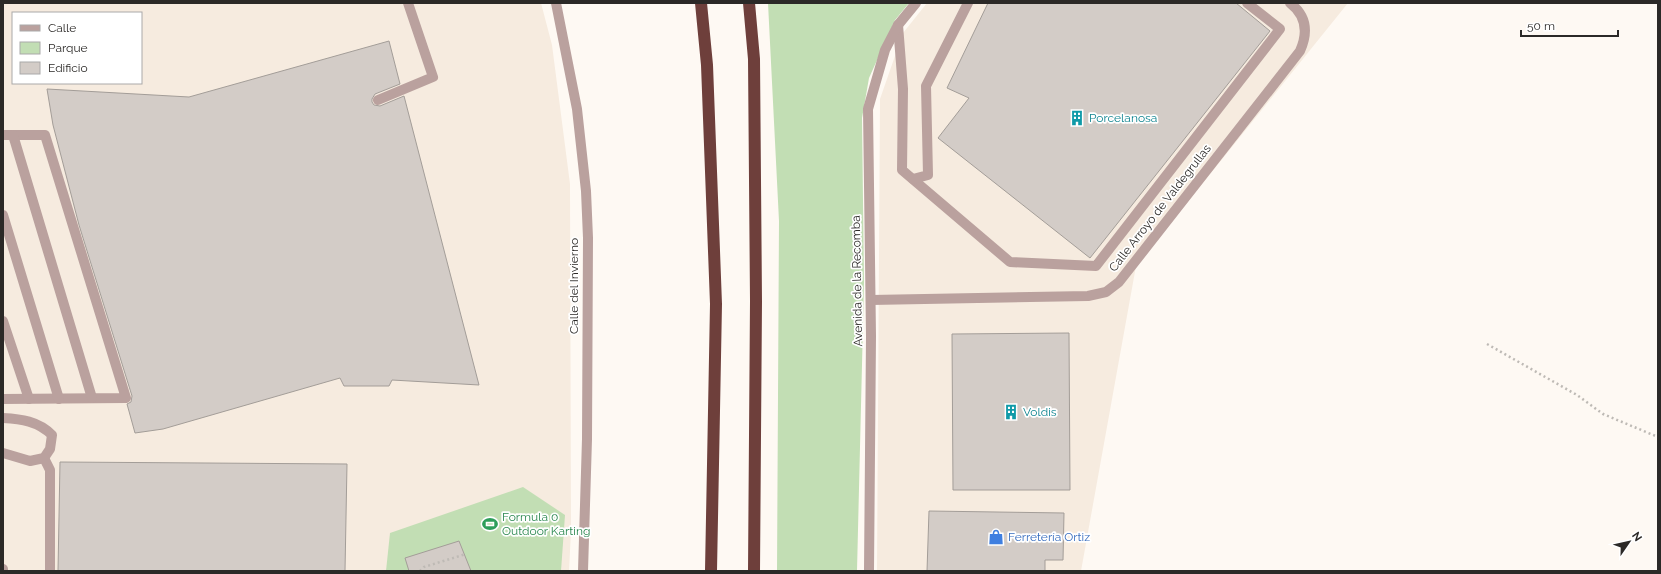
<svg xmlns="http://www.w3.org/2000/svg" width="1661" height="574" viewBox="0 0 1661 574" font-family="Raleway,sans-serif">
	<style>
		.built { fill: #f6ebdf; fill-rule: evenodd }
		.green { fill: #c2deb4 }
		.building { fill: #d3ccc7; stroke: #a39d98 }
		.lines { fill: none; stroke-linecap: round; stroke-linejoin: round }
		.path { stroke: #bebab5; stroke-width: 2.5; stroke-dasharray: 2 3; stroke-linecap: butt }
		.minor { stroke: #baa19e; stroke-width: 10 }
		.highway { stroke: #6e3f3b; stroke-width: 12 }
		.labels { text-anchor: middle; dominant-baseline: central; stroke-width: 3.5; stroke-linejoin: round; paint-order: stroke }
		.culture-label { font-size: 12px; fill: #0d838f; stroke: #fff; text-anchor: start }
		.street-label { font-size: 12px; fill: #2b2927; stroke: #fff }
		.leisure-label { font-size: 12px; fill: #27864d; stroke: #fff; text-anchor: start }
		.shop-label { font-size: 12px; fill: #366cbe; stroke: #fff; text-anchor: start }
	</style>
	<rect width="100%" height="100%" fill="#fef9f3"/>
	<g class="built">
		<path d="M3,3H541L552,45L570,184L571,531L569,571H3ZM13,13H141V83H13Z"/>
		<polygon points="927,3 1348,3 1136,266 1081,571 877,571 880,99 903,33"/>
	</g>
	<g class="green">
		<polygon points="768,3 909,3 895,20 869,78 862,118 864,282 857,571 777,571 779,221"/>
		<polygon points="523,487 565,515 561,571 386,571 390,533"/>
	</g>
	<g class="building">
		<polygon points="988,3 1236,3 1270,31 1090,258 938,138 969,98 947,88"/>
		<polygon points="389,41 400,84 375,94 372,99 372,102 374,105 380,106 404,96 479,385 392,380 389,386 344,386 340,378 163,429 135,433 127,404 131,402 132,396 79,225 53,125 47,89 189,97"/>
		<polygon points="1069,333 1070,490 953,490 952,334"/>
		<polygon points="60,462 347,464 345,571 58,571"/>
		<polygon points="929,511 1064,513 1063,560 1045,560 1045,571 927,571"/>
		<polygon points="459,541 471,571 409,571 405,558"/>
	</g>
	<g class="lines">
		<g class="path">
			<polyline points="1487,344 1577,395 1603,414 1658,437"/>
			<polyline points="420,571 424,567 466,554"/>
		</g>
		<g class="minor">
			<polyline points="556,3 577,109 586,191 588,238 587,439 583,571"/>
			<polyline points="898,25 903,89 902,170 1010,262 1096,266 1280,29 1247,3"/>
			<polyline points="378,100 433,77 408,3"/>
			<polyline points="3,135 45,135 126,398 3,399"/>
			<polyline points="13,135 92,398"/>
			<polyline points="913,179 928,175 926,86 968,3"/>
			<polyline points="3,215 59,399"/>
			<path d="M871,300L1088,296L1106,292L1119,282L1300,51C1308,33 1307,16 1290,3"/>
			<polyline points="3,321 29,399"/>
			<path d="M3,418C21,419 38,421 52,435L50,449L44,458L30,461L3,453"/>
			<polyline points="44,458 50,470 50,571"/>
			<polyline points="3,569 3,571"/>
			<polyline points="869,571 871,336 868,109 885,50 898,25 916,3"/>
		</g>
		<g class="highway">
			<polyline points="701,3 707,65 716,304 711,571"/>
			<polyline points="749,3 754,59 756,301 754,571"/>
		</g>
	</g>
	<defs>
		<symbol id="building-bare" viewBox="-9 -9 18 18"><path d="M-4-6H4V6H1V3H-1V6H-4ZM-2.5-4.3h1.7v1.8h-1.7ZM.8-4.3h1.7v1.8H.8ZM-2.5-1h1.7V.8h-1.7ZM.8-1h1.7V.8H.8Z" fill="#0f9aa8" stroke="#fff" stroke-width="2.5" paint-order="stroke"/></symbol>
		<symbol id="stadium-bare" viewBox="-9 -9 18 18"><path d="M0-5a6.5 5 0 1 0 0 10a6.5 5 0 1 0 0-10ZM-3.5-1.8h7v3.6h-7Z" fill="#2e9e5b" stroke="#fff" stroke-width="2.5" paint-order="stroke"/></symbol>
		<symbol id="shop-bare" viewBox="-9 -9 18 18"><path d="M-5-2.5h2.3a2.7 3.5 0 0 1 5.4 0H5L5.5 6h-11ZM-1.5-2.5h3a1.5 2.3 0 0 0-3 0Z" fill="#3f7fe0" stroke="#fff" stroke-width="2.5" paint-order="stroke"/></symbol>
	</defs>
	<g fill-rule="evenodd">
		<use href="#building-bare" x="1066" y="107" width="22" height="22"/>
		<use href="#building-bare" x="1000" y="401" width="22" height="22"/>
		<use href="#stadium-bare" x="479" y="513" width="22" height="22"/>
		<use href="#shop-bare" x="985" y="526" width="22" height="22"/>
	</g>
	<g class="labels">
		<g class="culture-label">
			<text x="1089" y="118">Porcelanosa</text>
			<text x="1023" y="412">Voldis</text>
		</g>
		<g class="street-label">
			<text transform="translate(1160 208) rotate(-52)">Calle Arroyo de Valdegrullas</text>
			<text transform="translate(857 281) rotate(-91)">Avenida de la Recomba</text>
			<text transform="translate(574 286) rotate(-90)">Calle del Invierno</text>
		</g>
		<g class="leisure-label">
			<text x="502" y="517">Formula 0<tspan x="502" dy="14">Outdoor Karting</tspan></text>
		</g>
		<g class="shop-label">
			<text x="1008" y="537">Ferretería Ortiz</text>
		</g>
	</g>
	<rect width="1661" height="574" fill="none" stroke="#2b2927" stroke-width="8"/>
	<rect x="12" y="12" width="130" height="72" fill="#ffffff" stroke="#aaa9a9"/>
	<rect x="20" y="25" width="20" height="6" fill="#baa19e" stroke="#aaa9a9"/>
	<text x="48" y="32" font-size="12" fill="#2b2927">Calle</text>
	<rect x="20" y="42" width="20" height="12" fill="#c2deb4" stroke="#aaa9a9"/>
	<text x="48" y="52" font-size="12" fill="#2b2927">Parque</text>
	<rect x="20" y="62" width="20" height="12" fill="#d3ccc7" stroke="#aaa9a9"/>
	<text x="48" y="72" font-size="12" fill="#2b2927">Edificio</text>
	<g transform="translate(1629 542) rotate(56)" stroke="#ffffff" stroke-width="3" paint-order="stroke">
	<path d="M0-3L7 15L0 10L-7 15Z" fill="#2b2927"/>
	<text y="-6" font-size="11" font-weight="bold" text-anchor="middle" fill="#2b2927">N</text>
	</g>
	<path d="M1521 30v6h97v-6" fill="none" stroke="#2b2927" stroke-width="2"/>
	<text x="1527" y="30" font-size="12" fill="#2b2927" stroke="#ffffff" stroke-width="3" paint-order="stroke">50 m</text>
</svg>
